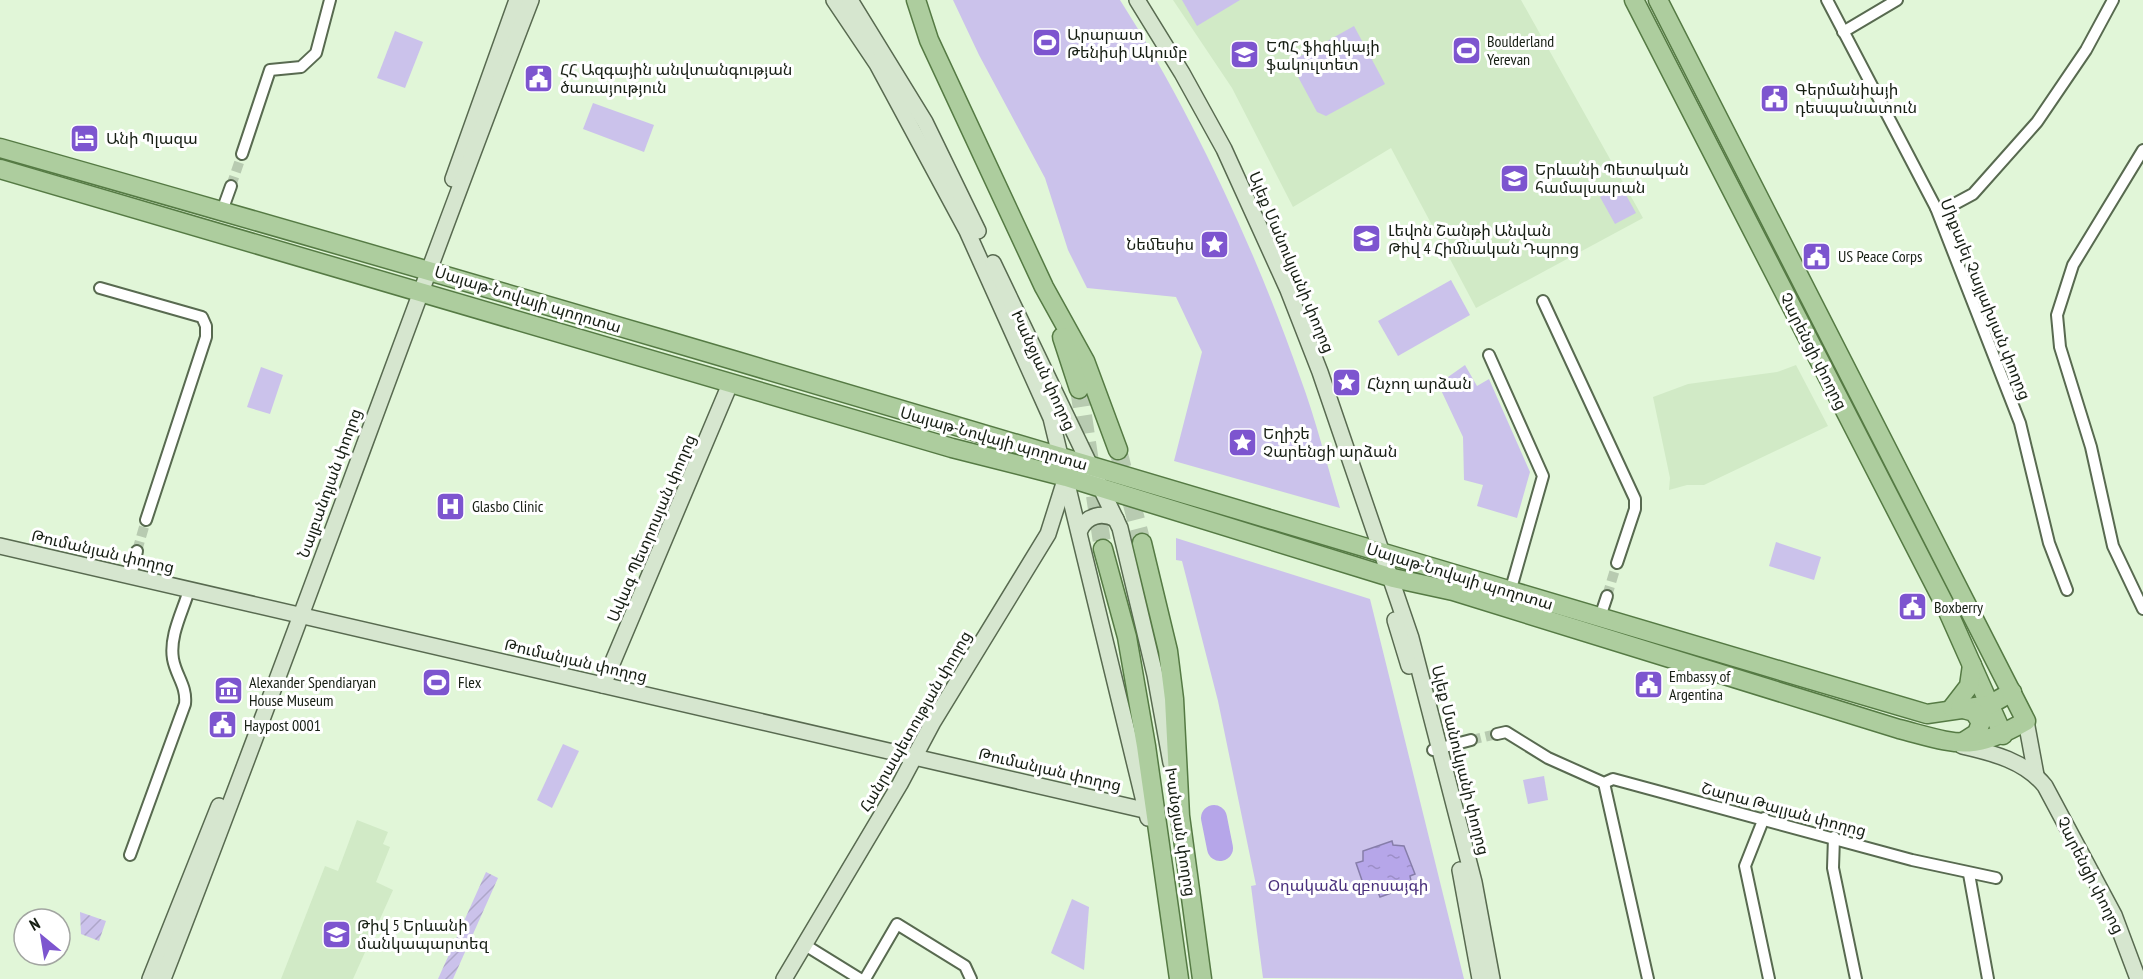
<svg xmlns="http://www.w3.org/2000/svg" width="2143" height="979" viewBox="0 0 2143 979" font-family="'PT Sans Narrow','Noto Sans Armenian',sans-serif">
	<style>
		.built { fill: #d1eac6 }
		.park { fill: #cbc2eb }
		.garden { fill: url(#garden-furrows) }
		.water { fill: url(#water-ripples); stroke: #867da9; stroke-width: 1.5 }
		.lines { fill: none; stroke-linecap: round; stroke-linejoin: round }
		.river { stroke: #b6a6e9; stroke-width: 26 }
		.street-tunnel { stroke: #b8cbb1; stroke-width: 10; stroke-dasharray: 10 5; stroke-linecap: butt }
		.primary-tunnel { stroke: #b8cbb1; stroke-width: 18; stroke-dasharray: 18 9; stroke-linecap: butt }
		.street-casing { stroke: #586a50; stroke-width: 14 }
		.secondary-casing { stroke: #586a50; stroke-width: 18 }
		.primary-casing { stroke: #557a44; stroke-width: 21 }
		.street { stroke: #fff; stroke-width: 10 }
		.secondary { stroke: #d6e6cf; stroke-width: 15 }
		.primary { stroke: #adcd9e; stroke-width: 18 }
		.labels { text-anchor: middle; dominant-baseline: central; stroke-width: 6; stroke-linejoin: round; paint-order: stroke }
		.poi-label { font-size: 16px; fill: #161e13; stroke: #fff; text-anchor: start }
		.street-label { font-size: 16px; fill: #161e13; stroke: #fff }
		.park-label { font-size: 16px; fill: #4a307d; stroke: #fff }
	</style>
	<defs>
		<pattern id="garden-furrows" width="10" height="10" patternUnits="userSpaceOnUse" patternTransform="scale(1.5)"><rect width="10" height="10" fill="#cbc2eb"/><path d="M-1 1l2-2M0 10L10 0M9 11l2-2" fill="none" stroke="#aea6c9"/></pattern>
		<pattern id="water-ripples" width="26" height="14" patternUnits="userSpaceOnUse" patternTransform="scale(1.5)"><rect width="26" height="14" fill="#b6a6e9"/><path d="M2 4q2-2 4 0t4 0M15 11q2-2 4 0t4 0" fill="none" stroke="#9c8ec7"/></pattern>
	</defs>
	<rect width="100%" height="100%" fill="#e1f6d8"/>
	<g class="built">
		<polygon points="1173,0 1521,0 1643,218 1476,308 1391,148 1293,207 1232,88"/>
		<polygon points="1796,365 1828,426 1704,485 1687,485 1669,490 1670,478 1653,397 1688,384 1777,372"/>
		<polygon points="357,820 388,832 383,844 390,847 376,882 393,890 353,979 281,979 325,866 338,871"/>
	</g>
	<g class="park">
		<path d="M953,0H1120C1192,113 1256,251 1300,377C1316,420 1327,465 1340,508L1174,461L1202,352L1176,297L1087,288L1068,250L1045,178L979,55Z"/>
		<polygon points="1182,0 1240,0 1197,26"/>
		<polygon points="1354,26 1385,84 1326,116 1317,112 1290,62"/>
		<polygon points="395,31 423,42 405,88 377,78"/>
		<polygon points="593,103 654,125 644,152 583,129"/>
		<polygon points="1621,186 1636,213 1615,224 1600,197"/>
		<polygon points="1451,280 1470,315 1398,356 1378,321"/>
		<polygon points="1465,365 1477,386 1489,379 1530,472 1517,518 1477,506 1483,485 1464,480 1463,437 1440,388 1448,377"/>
		<polygon points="261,367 283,375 270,414 247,407"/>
		<polygon points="1176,538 1370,599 1464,979 1263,978 1251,886 1256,885 1218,701 1182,561 1176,560"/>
		<polygon points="1776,542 1821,557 1814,580 1769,566"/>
		<polygon points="563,744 579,751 552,808 537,800"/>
		<polygon points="1544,776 1548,800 1528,804 1523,780"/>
		<polygon points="1072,899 1089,907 1084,970 1051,953"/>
	</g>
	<g class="garden">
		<polygon points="486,872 498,878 453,979 438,979"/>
		<polygon points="80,912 106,921 99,941 81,934"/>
	</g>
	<polygon class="water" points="1392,841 1393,845 1404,846 1415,874 1410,876 1411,881 1406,882 1408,887 1380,897 1378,892 1366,892 1356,863 1363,861 1363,851"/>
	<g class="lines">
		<polyline class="river" points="1214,818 1220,848"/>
		<g class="street-tunnel">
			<polyline points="231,186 242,154"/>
			<polyline points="137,551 146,520"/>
			<polyline points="1607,596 1617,563"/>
			<polyline points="1471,740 1497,734"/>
		</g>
		<g class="primary-tunnel">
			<polyline points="1079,389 1103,549"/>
			<polyline points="1118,450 1142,543"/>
		</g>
		<defs>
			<g id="street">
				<polyline points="1827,0 1936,208 2020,423 2049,543 2067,590"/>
				<polyline points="1843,32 1897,0"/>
				<polyline points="2143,150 2073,265 2057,315 2060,347 2091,447 2113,546 2143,609"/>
				<polyline points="242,154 270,70 301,67 316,53 330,0"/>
				<polyline points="1936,208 1947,208 1973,194 2037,122 2086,50 2113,0"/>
				<polyline points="222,211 231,186"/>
				<polyline points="100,288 202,317 206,326 206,337 146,520"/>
				<polyline points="1543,301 1635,499 1635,509 1617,563"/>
				<polyline points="1489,355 1543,476 1510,592"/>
				<polyline points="131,576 137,551"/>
				<polyline points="1600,617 1607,596"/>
				<polyline points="1497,734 1506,732 1548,758 1604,783 1613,779 1912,860 1996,878"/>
				<polyline points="1433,750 1471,740"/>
				<polyline points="1604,783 1648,979"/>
				<polyline points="1764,818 1745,866 1769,979"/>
				<polyline points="1834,837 1833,868 1856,979"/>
				<path d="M130,855L185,704C187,686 176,676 173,659C169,636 183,611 189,590"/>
				<polyline points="1969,874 1988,979"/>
				<polyline points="805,945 860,979"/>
				<polyline points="865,979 897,924 965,966 971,979"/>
			</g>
			<g id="secondary">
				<polyline points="834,0 877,64 967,231 1051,418 1148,818"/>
				<polyline points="850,0 925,122 978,231"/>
				<polyline points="1137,0 1182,73 1224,149 1288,290 1320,372 1411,638 1474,882 1492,979"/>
				<polyline points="453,179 517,0"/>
				<polyline points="993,263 1120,528 1155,675 1171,763"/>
				<path d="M1080,530C1087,515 1102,512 1116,519"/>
				<polyline points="0,546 1144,810"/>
				<polyline points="1395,620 1409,666"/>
				<polyline points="603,685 730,384"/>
				<polyline points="2026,721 2036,775"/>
				<path d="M1962,746C1993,753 2025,761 2045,786L2114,915L2138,979"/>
				<polyline points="1460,870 1480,979"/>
				<polyline points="150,979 219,806"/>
				<path d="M163,979C290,654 406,325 531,0"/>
				<polyline points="784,979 900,784 933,722 1048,534 1066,477"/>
			</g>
			<g id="primary">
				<polyline points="916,0 929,40 1044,287 1085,361 1118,450"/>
				<polyline points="1634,0 1946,607 2003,735"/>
				<path d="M0,148C644,330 1285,525 1927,714L1989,705L2012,692"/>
				<path d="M0,169L952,448L1066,477L1393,578L1453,591L1899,729C1957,744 1971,753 2026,721L1658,0"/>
				<polyline points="1062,337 1079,389"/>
				<polyline points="1142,543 1168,651 1174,699 1180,816 1202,979"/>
				<polyline points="1103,549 1127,637 1146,746 1179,979"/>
				<polyline points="1952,708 1969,686 1972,665"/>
				<polyline points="1960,708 1974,712 1981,722 1977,733 1963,742"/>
			</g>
		</defs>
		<use href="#street" class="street-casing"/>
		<use href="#secondary" class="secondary-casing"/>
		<use href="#primary" class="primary-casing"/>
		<use href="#street" class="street"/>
		<use href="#secondary" class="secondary"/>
		<use href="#primary" class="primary"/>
	</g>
	<defs>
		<symbol id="stadium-square" viewBox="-11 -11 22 22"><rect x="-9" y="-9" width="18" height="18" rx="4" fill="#7d55cf" stroke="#fff"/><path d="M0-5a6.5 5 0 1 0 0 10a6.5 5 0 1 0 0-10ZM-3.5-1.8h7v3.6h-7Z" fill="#fff"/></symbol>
		<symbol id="university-square" viewBox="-11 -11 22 22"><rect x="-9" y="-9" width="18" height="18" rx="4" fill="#7d55cf" stroke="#fff"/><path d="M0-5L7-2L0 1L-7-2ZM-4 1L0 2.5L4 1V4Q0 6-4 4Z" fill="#fff"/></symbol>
		<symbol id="civic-square" viewBox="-11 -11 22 22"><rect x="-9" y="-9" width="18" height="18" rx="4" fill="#7d55cf" stroke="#fff"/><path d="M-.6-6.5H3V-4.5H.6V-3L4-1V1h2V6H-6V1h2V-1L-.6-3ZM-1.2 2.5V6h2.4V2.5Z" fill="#fff"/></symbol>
		<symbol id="hotel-square" viewBox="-11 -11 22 22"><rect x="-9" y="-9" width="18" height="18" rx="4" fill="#7d55cf" stroke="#fff"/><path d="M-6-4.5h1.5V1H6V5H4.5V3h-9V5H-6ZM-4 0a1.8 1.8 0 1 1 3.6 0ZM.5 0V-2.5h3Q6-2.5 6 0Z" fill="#fff"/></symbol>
		<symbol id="school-square" viewBox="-11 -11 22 22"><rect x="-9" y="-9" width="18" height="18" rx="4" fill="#7d55cf" stroke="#fff"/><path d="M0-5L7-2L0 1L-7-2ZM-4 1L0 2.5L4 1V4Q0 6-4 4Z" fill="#fff"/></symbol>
		<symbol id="sight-square" viewBox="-11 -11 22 22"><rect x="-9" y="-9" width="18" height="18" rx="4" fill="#7d55cf" stroke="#fff"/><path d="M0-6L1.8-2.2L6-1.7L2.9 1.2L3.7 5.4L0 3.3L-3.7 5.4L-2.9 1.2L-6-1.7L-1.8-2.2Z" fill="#fff"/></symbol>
		<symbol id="hospital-square" viewBox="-11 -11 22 22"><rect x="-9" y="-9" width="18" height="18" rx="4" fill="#7d55cf" stroke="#fff"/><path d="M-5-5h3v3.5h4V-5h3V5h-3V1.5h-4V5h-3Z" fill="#fff"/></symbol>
		<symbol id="museum-square" viewBox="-11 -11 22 22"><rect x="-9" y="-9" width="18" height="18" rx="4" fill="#7d55cf" stroke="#fff"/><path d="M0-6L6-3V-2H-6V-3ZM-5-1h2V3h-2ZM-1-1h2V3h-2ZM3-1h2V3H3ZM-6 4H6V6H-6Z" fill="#fff"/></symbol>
	</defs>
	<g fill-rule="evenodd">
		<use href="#stadium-square" x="1030" y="26" width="33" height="33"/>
		<use href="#stadium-square" x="1450" y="34" width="33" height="33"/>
		<use href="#university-square" x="1228" y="38" width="33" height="33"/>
		<use href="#civic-square" x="522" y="62" width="33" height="33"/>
		<use href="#civic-square" x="1758" y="82" width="33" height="33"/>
		<use href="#hotel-square" x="68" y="122" width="33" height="33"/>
		<use href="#university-square" x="1498" y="162" width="33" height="33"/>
		<use href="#school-square" x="1350" y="222" width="33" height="33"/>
		<use href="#sight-square" x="1198" y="228" width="33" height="33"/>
		<use href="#civic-square" x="1800" y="240" width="33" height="33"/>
		<use href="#sight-square" x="1330" y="366" width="33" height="33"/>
		<use href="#sight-square" x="1226" y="426" width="33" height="33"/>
		<use href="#hospital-square" x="434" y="490" width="33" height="33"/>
		<use href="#civic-square" x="1896" y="590" width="33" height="33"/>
		<use href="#stadium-square" x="420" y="666" width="33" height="33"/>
		<use href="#civic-square" x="1632" y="668" width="33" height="33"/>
		<use href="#museum-square" x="212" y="674" width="33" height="33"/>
		<use href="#civic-square" x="206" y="708" width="33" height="33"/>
		<use href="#school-square" x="320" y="918" width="33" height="33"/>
	</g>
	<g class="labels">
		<g class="poi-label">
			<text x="1067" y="34">Արարատ<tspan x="1067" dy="18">Թենիսի Ակումբ</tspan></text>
			<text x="1487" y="41">Boulderland<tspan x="1487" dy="18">Yerevan</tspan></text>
			<text x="1266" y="46">ԵՊՀ ֆիզիկայի<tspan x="1266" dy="18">ֆակուլտետ</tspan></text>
			<text x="560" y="69">ՀՀ Ազգային անվտանգության<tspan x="560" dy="18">ծառայություն</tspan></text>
			<text x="1795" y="89">Գերմանիայի<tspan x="1795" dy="18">դեսպանատուն</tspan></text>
			<text x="106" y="138">Անի Պլազա</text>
			<text x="1535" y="169">Երևանի Պետական<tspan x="1535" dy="18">համալսարան</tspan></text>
			<text x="1388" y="230">Լեվոն Շանթի Անվան<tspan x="1388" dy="18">Թիվ 4 Հիմնական Դպրոց</tspan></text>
			<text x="1194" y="244" text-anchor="end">Նեմեսիս</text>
			<text x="1838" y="256">US Peace Corps</text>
			<text x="1367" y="383">Հնչող արձան</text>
			<text x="1263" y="433">Եղիշե<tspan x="1263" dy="18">Չարենցի արձան</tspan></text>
			<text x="472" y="506">Glasbo Clinic</text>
			<text x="1934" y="607">Boxberry</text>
			<text x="1669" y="676">Embassy of<tspan x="1669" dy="18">Argentina</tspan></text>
			<text x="249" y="682">Alexander Spendiaryan<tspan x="249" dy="18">House Museum</tspan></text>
			<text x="458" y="682">Flex</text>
			<text x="244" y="725">Haypost 0001</text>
			<text x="357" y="925">Թիվ 5 Երևանի<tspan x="357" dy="18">մանկապարտեզ</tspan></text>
		</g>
		<g class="street-label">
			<text transform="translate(1292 262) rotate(67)">Ալեք Մանուկյանի փողոց</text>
			<text transform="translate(528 299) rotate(17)">Սայաթ-Նովայի պողոտա</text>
			<text transform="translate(1986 299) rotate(68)">Միքայել Չայլախյան փողոց</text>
			<text transform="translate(1814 351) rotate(63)">Չարենցի փողոց</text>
			<text transform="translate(1044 370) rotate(65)">Խանջյան փողոց</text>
			<text transform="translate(994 438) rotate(16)">Սայաթ-Նովայի պողոտա</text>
			<text transform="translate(329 483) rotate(-70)">Նալբանդյան փողոց</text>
			<text transform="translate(651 528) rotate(-67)">Ավագ Պետրոսյան փողոց</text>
			<text transform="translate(103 551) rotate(13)">Թումանյան փողոց</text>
			<text transform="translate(1460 576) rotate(17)">Սայաթ-Նովայի պողոտա</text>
			<text transform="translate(576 660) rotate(13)">Թումանյան փողոց</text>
			<text transform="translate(915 721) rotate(-60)">Հանրապետության փողոց</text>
			<text transform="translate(1461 760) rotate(76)">Ալեք Մանուկյանի փողոց</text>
			<text transform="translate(1050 769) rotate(13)">Թումանյան փողոց</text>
			<text transform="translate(1784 809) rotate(15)">Շարա Թալյան փողոց</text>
			<text transform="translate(1181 832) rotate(81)">Խանջյան փողոց</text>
			<text transform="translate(2091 875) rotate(63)">Չարենցի փողոց</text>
		</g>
		<g class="park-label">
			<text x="1348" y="885">Օղակաձև զբոսայգի</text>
		</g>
	</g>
	<g transform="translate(42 937) rotate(330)"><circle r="28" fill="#ffffff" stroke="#a2a5a1" stroke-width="1.5"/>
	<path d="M0-4.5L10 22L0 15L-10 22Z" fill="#7d55cf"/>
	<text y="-9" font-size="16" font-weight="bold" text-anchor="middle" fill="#161e13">N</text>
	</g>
</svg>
